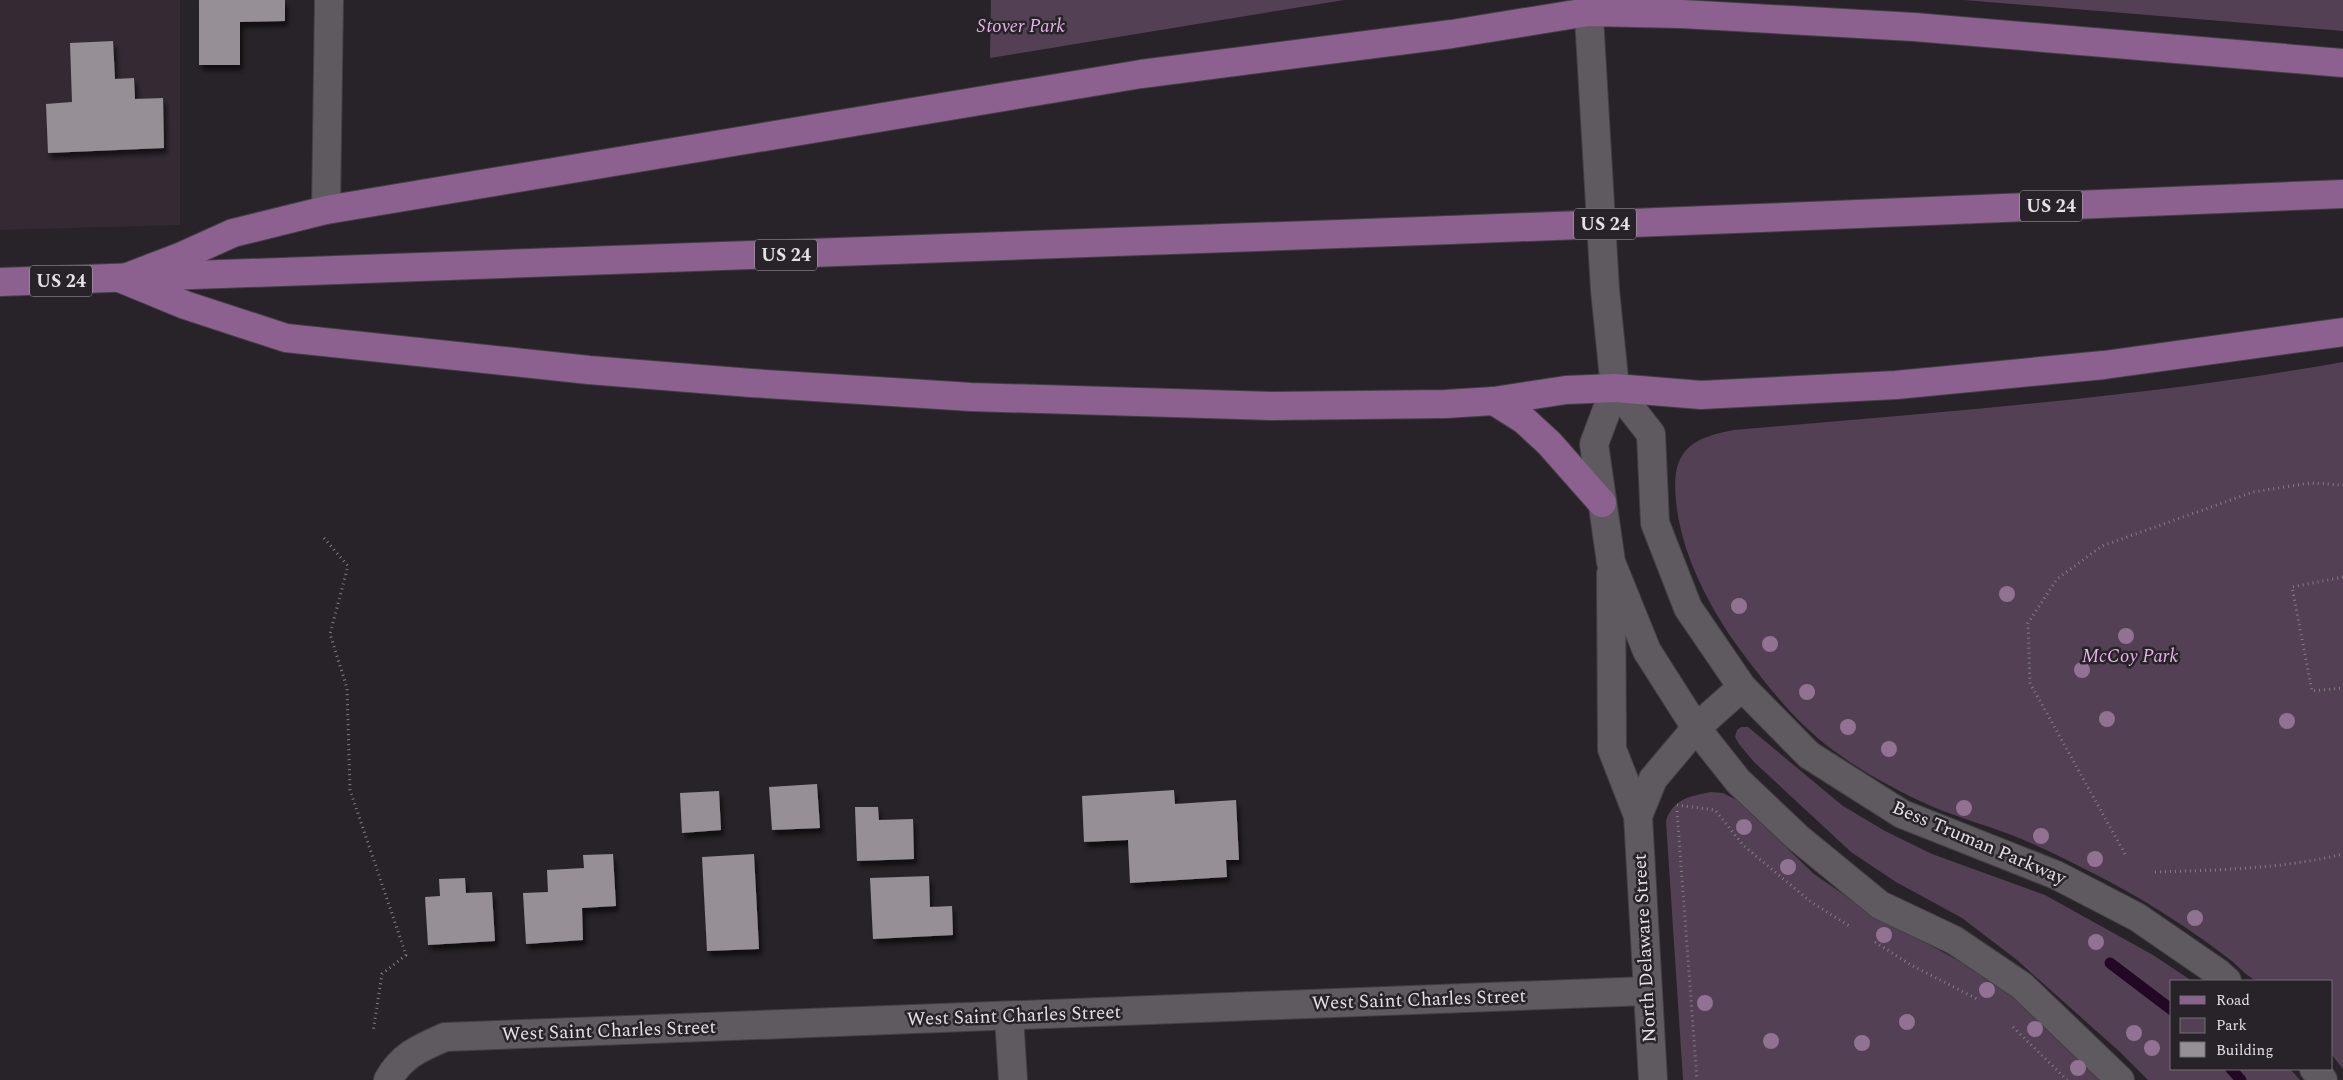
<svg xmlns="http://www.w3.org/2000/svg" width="2343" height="1080" viewBox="0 0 2343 1080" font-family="Spectral,serif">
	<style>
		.built { fill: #332a34 }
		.green { fill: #534054 }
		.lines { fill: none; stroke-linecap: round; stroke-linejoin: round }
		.stream { stroke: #230825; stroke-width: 11 }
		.building { fill: #969096; filter: url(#shadow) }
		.minor-casing { stroke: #433f44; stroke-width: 30 }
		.major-casing { stroke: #433f44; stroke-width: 30 }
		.path { stroke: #827e82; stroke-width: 3; stroke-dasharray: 1 4; stroke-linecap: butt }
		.minor { stroke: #5f5a5f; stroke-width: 28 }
		.major { stroke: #8c6190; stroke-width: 28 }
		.major-bridge-casing { stroke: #433f44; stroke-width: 30; stroke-linecap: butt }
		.major-bridge { stroke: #8c6190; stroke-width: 28 }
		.tree { fill: #917293 }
		.labels { text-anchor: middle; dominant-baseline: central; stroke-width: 5; stroke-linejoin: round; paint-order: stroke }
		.shield { fill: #282328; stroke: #aca8ac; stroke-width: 1 }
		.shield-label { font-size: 18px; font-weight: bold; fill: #e4e1e4 }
		.park-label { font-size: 19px; font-style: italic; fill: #e7b3eb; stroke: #282328 }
		.street-label { font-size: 19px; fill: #e4e1e4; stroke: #282328 }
	</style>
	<defs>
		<filter id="shadow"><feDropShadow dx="3" dy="5.5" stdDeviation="2.5" flood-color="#0009"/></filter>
	</defs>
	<rect width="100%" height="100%" fill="#282328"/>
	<polygon class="built" points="0,0 180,0 180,225 0,230"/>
	<g class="green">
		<polygon points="991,0 1344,0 990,58"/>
		<polygon points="1964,0 2343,0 2343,31"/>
		<path d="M2343,362V1069L2332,1055V981C2308,981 2282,985 2259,981C2250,980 2239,967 2232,961C2193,931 2153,905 2110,882C2077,865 2043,847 2009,834C1983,824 1956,817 1931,806C1897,791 1863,772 1834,751C1797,724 1768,687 1741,651C1710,609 1681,554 1676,501C1671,453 1688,438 1734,430C1937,412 2142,398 2343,362Z"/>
		<polygon points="1741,727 1748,727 1843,806 1885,831 1932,854 2045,895 2153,955 2192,981 2172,981 2172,1069 2290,1069 2300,1080 2148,1080 2120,1052 2017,960 1962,918 1896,882 1851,852 1754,762 1739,744 1735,737 1737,730"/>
		<path d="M1711,792L1723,793L1737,800L1814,874L1859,905L1989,978L2025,1003L2107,1080H1683L1666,821C1673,799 1690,796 1711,792Z"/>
	</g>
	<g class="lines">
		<g class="stream">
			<polyline points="2110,963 2172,1010"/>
			<polyline points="2231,1069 2241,1080"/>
		</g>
	</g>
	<g class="building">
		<polygon points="199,0 285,0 285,21 240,22 240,65 199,65"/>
		<polygon points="113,41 115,79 134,78 135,99 163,98 164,148 48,153 46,104 72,102 70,43"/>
		<polygon points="817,784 820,828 772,830 769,787"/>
		<polygon points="1174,790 1175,804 1236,800 1239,860 1226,860 1227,877 1130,883 1128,840 1084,842 1082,796"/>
		<polygon points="719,791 721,830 682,833 680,793"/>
		<polygon points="855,807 878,807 879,820 913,819 914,859 857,861"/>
		<polygon points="613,854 616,906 582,908 583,940 526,944 523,893 548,892 547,870 584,868 583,855"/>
		<polygon points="754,854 759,949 707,951 702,857"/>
		<polygon points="929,876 930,907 952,906 953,935 873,939 870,878"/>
		<polygon points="465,878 466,893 492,892 495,941 428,945 425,897 440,896 439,879"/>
	</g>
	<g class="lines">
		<defs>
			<g id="minor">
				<polyline points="1588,0 1605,290 1615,388 1594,444 1611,562 1647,651 1696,728 1738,781 1797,837 1880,905 1954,940 2022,986 2120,1080"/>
				<polyline points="326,210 329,0"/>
				<polyline points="1615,388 1651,434 1655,523 1688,608 1742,687 1809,755 1902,814 2056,875 2137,917 2217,972 2227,981"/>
				<polyline points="1611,574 1612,749 1638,816"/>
				<polyline points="1009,1017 1013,1080"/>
				<polyline points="2314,1069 2323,1080"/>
				<path d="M388,1080C402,1055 420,1048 445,1037L1647,991"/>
				<polyline points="1653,1080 1638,816 1653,779 1696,728 1742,687"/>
			</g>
			<g id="major">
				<polyline points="1760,218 2343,194"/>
				<polyline points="122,279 182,256 233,233 326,210 1141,74 1452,34 1588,12 1682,14 1914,27 2343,63"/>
				<polyline points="122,279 185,305 286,338 589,370 751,383 971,397 1273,406 1445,404 1494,401 1566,390 1615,388 1701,395 1896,385 2104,365 2343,332"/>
				<polyline points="0,282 1450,230"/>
				<polyline points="1494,401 1524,420 1549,443 1602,503"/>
			</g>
		</defs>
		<use href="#minor" class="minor-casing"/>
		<use href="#major" class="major-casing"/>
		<g class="path">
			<polyline points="324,538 348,566 330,634 347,688 350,790 406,955 382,974 373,1032"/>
			<polyline points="2343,577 2292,587 2312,691 2343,688"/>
			<polyline points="1677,805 1715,810 1744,846 1811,902 1851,927"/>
			<polyline points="1677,811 1697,1080"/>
			<polyline points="2125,854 2030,683 2028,623 2057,579 2102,546 2253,492 2310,483 2343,485"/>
			<path d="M2155,872C2218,870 2282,869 2343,854"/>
			<polyline points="1875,942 1911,965 1979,1000"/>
			<polyline points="2013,1027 2067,1080"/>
		</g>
		<use href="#minor" class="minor"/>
		<use href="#major" class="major"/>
		<defs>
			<polyline id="major-bridge" points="1450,230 1760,218"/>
		</defs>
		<use href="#major-bridge" class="major-bridge-casing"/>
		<use href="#major-bridge" class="major-bridge"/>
	</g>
	<g class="tree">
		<circle cx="2007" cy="594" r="8"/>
		<circle cx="1739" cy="606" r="8"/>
		<circle cx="2126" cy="636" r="8"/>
		<circle cx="1770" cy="644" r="8"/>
		<circle cx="2082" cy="670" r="8"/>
		<circle cx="1807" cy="692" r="8"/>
		<circle cx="2107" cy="719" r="8"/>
		<circle cx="2287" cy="721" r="8"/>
		<circle cx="1848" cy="727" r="8"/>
		<circle cx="1889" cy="749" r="8"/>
		<circle cx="1964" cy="808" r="8"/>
		<circle cx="1744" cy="827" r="8"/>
		<circle cx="2041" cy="836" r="8"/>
		<circle cx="2095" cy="859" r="8"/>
		<circle cx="1788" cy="867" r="8"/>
		<circle cx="2195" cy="918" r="8"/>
		<circle cx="1884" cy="935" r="8"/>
		<circle cx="2096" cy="942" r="8"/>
		<circle cx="1987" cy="990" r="8"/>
		<circle cx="1705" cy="1003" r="8"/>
		<circle cx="1907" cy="1022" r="8"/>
		<circle cx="2035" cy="1029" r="8"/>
		<circle cx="2134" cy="1033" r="8"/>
		<circle cx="1771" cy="1041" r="8"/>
		<circle cx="1862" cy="1043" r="8"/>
		<circle cx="2152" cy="1048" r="8"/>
		<circle cx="2078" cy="1068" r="8"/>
	</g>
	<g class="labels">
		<g class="shield">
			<rect x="2020" y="190.5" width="62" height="31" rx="4"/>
			<rect x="1574" y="208.5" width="62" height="31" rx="4"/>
			<rect x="755" y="239.5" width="62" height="31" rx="4"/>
			<rect x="30" y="265.5" width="62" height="31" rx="4"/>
		</g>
		<g class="shield-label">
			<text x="2051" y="206">US 24</text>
			<text x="1605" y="224">US 24</text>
			<text x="786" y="255">US 24</text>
			<text x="61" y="281">US 24</text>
		</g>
		<g class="park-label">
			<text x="1021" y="26">Stover Park</text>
			<text x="2130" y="656">McCoy Park</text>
		</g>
		<g class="street-label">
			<text transform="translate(1979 843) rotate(23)">Bess Truman Parkway</text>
			<text transform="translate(1645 948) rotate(-93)">North Delaware Street</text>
			<text transform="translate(1419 1000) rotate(-2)">West Saint Charles Street</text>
			<text transform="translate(1014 1016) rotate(-2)">West Saint Charles Street</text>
			<text transform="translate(609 1031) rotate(-2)">West Saint Charles Street</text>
		</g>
	</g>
	<rect x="2170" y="980" width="162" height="90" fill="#282328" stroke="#736f73"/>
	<rect x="2180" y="996" width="25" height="8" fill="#8c6190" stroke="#736f73"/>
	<text x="2216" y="1005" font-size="15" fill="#e4e1e4">Road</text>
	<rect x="2180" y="1018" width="25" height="15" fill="#534054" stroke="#736f73"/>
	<text x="2216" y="1030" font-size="15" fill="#e4e1e4">Park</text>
	<rect x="2180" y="1042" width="25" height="15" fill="#969096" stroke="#736f73"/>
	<text x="2216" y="1055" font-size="15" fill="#e4e1e4">Building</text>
</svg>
